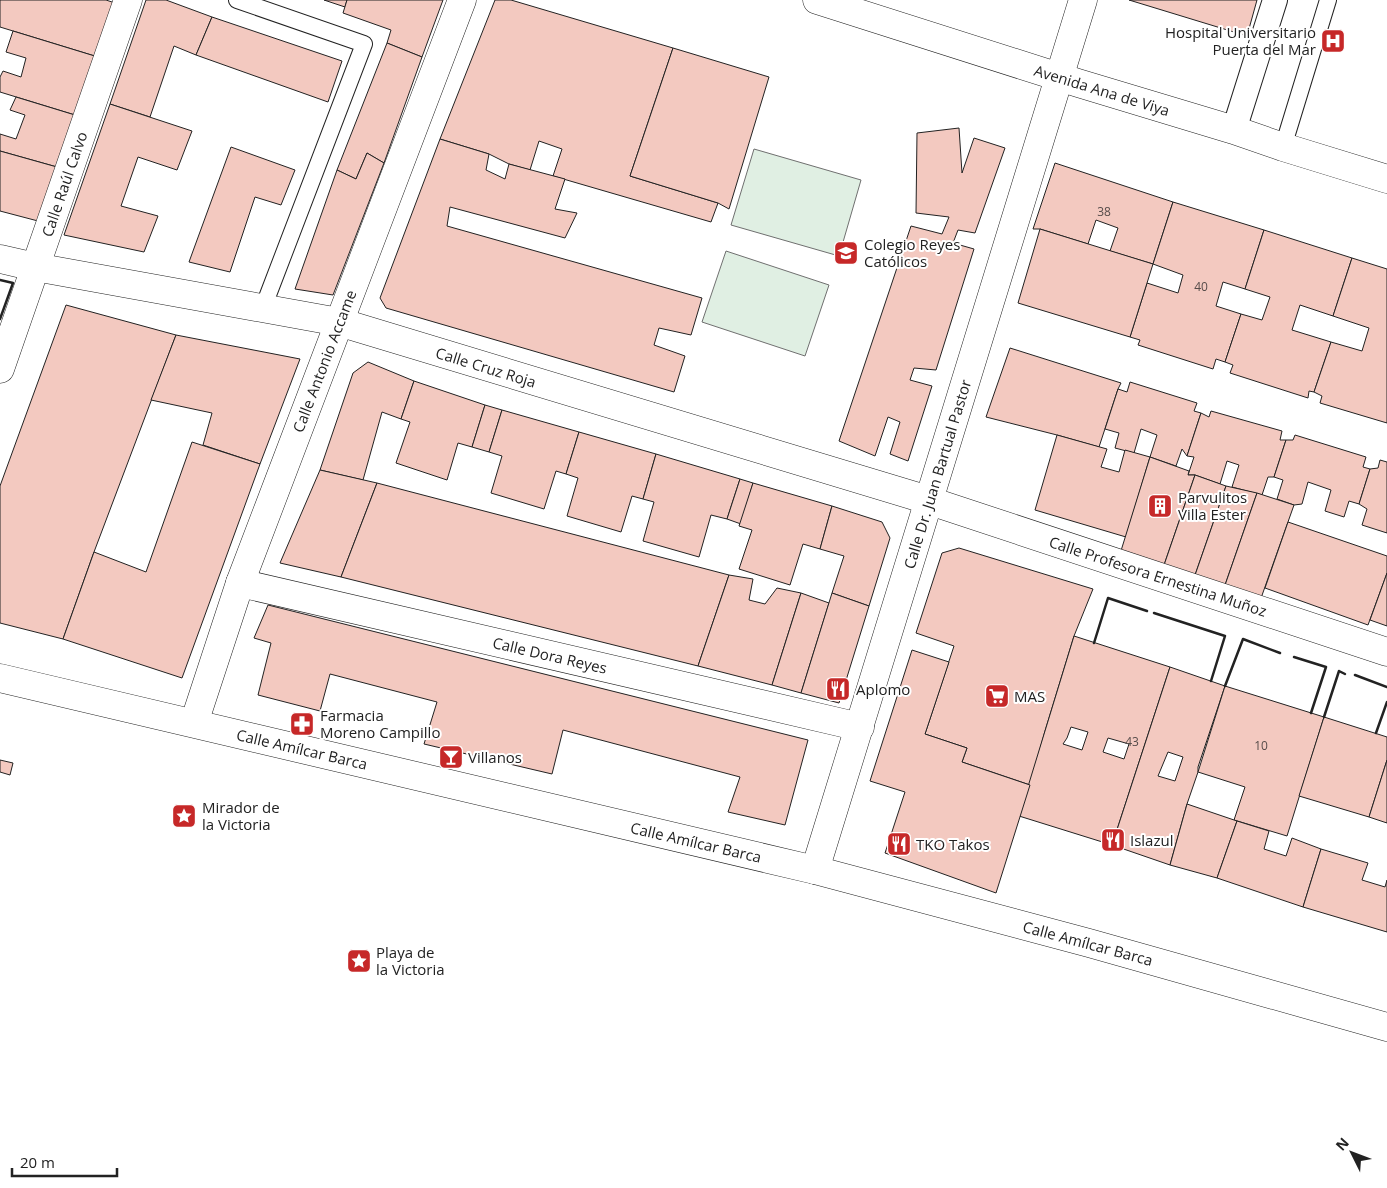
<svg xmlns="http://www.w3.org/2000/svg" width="1387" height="1188" viewBox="0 0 1387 1188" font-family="'Open Sans',sans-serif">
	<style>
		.green { fill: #e0efe3; stroke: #6f6f6f }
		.building { fill: #f3c9c0; stroke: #222; fill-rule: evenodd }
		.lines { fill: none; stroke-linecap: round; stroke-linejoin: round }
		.service-casing { stroke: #222; stroke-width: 18 }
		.pedestrian-casing { stroke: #222; stroke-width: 26 }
		.minor-casing { stroke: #222; stroke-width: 29 }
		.tertiary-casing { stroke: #222; stroke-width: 29 }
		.secondary-casing { stroke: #222; stroke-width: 29 }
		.service { stroke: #fff; stroke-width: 16 }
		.pedestrian { stroke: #fff; stroke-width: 24 }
		.minor { stroke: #fff; stroke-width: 28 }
		.tertiary { stroke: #fff; stroke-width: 28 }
		.secondary { stroke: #fff; stroke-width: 28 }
		.wall { stroke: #222; stroke-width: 2.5 }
		.labels { text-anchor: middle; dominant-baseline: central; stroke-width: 4; stroke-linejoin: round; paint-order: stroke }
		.number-label { font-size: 12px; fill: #564c4a }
		.poi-label { font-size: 15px; fill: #222; stroke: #fff; text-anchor: start }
		.street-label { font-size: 15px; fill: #222; stroke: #fff }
	</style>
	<rect width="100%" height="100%" fill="#fff"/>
	<g class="green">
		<polygon points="754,149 861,180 839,256 731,225"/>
		<polygon points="726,251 829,285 805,356 702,322"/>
	</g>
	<g class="building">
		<polygon points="0,0 106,0 115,3 98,57 0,27"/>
		<polygon points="146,0 166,0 212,17 196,55 174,46 150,117 110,104"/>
		<polygon points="324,0 347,0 345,7"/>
		<polygon points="347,0 443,0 422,57 387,43 391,30 343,13"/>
		<polygon points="495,0 511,0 673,48 630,176 718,203 711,222 553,176 562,149 539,141 530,170 509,164 489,154 440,139"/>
		<polygon points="1129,0 1257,0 1247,36"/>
		<polygon points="212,17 342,61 328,102 196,55"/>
		<polygon points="13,31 98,57 75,115 0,92 0,77 3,71 21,77 26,58 6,52"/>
		<polygon points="387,43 422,57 384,163 367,153 356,179 337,170"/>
		<polygon points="673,48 769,77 729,209 718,203 630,176"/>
		<polygon points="16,97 75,115 57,167 0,151 0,134 16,139 25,115 10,110"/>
		<polygon points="110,104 192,131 177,170 138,157 121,206 158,216 144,252 64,235"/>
		<polygon points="959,128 962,173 974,138 1005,148 975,233 958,230 953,243 974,249 936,370 914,368 910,380 932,386 908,461 890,454 900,422 888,417 875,456 839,441 911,226 942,234 949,217 916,213 917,133"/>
		<polygon points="440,139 489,154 486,170 505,179 509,164 565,179 555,209 577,213 565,238 450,207 447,226 702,298 691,335 659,328 654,345 685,356 674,392 386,308 380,298"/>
		<polygon points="231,147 295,170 281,205 255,197 230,272 189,262"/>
		<polygon points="0,151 57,167 38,221 0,211"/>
		<polygon points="367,153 384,163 333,295 295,289 337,170 356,179"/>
		<polygon points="1055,163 1173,202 1153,264 1110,251 1118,228 1096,220 1088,244 1040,229 1033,229"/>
		<polygon points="1173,202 1264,230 1245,289 1223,282 1216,306 1241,314 1225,362 1216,359 1213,369 1138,345 1140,340 1130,337 1147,283 1178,293 1183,275 1153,264"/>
		<polygon points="1040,229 1153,264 1130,337 1018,303"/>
		<polygon points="1264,230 1352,258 1333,316 1300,305 1292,330 1331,342 1314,392 1309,391 1308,398 1230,373 1233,365 1225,362 1241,314 1262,320 1270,297 1245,289"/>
		<polygon points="1352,258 1387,269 1387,423 1320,403 1322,396 1314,392 1331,342 1362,351 1369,328 1333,316"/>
		<polygon points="66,305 176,335 94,552 63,639 0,623 0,486"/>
		<polygon points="176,335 300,359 260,464 203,445 212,413 151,400"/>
		<polygon points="1010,348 1121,383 1118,389 1099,447 1057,435 986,417"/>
		<polygon points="368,362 414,381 401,419 382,412 363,480 320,470 353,373"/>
		<polygon points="414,381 485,405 472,447 458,443 447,480 396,463 410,422 401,419"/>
		<polygon points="1130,382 1197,403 1194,411 1201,413 1187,456 1182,449 1176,466 1150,457 1157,435 1141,429 1134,453 1115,448 1119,433 1105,429 1118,389 1127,392"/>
		<polygon points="485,405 502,410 489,452 472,447"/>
		<polygon points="502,410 579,432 566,474 556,471 544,509 491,493 502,456 489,452"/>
		<polygon points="1211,411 1282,431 1280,440 1286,440 1274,477 1268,477 1262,495 1232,487 1239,465 1227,461 1220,484 1195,475 1188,475 1194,457 1187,456 1201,413 1209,417"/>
		<polygon points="579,432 656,454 643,499 632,496 621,532 567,516 578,478 566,474"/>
		<polygon points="1057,435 1107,449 1101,467 1119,472 1125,450 1150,457 1126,537 1035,510"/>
		<polygon points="1295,435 1366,457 1363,467 1370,469 1359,504 1349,501 1344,517 1325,511 1331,490 1308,482 1302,504 1294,505 1277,499 1283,480 1274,477 1286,440 1293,440"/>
		<polygon points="192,442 260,464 182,678 63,639 94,552 146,572"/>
		<polygon points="656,454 740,479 727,519 711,515 699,557 643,541 654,502 643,499"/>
		<polygon points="1150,457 1189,471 1188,475 1195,475 1163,568 1120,554"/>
		<polygon points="1380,460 1387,462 1387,533 1362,525 1367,509 1359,504 1370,469 1378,468"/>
		<polygon points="320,470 377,483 341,577 280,563"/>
		<polygon points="1195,475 1226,486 1194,578 1163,568"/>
		<polygon points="740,479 753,483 741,524 727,519"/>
		<polygon points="377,483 729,575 698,666 341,577"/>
		<polygon points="753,483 832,506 820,549 803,544 790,585 739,569 752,530 739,526"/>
		<polygon points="1226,486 1257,493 1224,588 1194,578"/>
		<polygon points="1257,493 1294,505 1260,601 1224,588"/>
		<polygon points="832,506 882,522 890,538 869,606 832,593 844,556 820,549"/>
		<polygon points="1288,522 1387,556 1387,573 1368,625 1265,588"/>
		<polygon points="959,548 1093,589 1074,636 1045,731 1030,785 962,762 967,748 925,734 954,646 916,633 942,553"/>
		<polygon points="1387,573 1387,626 1370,620"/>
		<polygon points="729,575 753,579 749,600 765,604 777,588 801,593 772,685 698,666"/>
		<polygon points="801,593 829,603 801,693 772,685"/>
		<polygon points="832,593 869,606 839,703 801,693"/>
		<polygon points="268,605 808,740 785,825 728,812 740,777 563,730 552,774 424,744 437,702 330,674 320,711 258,695 271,643 254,638"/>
		<path d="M1074,636L1170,667L1112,845L1019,816ZM1071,727L1088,732L1082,750L1063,744L1067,738ZM1108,738L1129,744L1124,759L1103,752Z"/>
		<polygon points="912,650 949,662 925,734 967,748 962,762 1030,785 996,893 885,853 905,792 870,781"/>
		<path d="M1170,667L1225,686L1198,767V772L1187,804L1170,865L1112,845ZM1168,752L1183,757L1175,781L1158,776Z"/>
		<polygon points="1225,686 1324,717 1287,836 1234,820 1245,787 1198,772"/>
		<polygon points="1324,717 1387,737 1387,760 1369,817 1299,796"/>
		<polygon points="0,760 13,763 10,775 0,772"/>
		<polygon points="1387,760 1387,823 1369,817"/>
		<polygon points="1187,804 1237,821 1217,878 1170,865"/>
		<polygon points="1237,821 1269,831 1264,849 1286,856 1292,838 1321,849 1303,907 1217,878"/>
		<polygon points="1321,849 1368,863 1362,880 1385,887 1387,880 1387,932 1303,907"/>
	</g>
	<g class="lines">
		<defs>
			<g id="service">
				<polyline points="237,0 364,44 263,308"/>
				<polyline points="1283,147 1328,0"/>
			</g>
			<polyline id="pedestrian" points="1234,130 1275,0"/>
			<g id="minor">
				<polyline points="0,259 35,267 339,322 918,497 1387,652"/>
				<polyline points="0,369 128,0"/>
				<polyline points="240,583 860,727"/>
				<polyline points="194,723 240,583 462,0"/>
				<polyline points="815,870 1083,0"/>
			</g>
			<polyline id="tertiary" points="0,678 815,870 1089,943 1387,1027"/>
			<polyline id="secondary" points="817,0 1078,83 1234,130 1283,147 1387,179"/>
		</defs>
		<use href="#service" class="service-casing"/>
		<use href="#pedestrian" class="pedestrian-casing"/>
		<use href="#minor" class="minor-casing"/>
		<use href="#tertiary" class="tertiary-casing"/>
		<use href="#secondary" class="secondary-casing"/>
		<use href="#service" class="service"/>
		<use href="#pedestrian" class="pedestrian"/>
		<use href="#minor" class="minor"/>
		<use href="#tertiary" class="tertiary"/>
		<use href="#secondary" class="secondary"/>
		<g class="wall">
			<polyline points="0,280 13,283 0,319"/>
			<polyline points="1154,613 1225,636 1211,681"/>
			<polyline points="1094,643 1108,598 1147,611"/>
			<polyline points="1294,657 1326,667 1311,713"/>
			<polyline points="1355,675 1387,687"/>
			<polyline points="1225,686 1243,639 1280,653"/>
			<polyline points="1324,717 1339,671 1345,674"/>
			<polyline points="1376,733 1387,702"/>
		</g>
	</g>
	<defs>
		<symbol id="hospital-square" viewBox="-11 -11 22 22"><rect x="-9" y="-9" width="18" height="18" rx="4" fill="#c62828" stroke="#fff"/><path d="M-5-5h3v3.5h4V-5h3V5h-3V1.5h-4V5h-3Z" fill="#fff"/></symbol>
		<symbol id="school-square" viewBox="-11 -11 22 22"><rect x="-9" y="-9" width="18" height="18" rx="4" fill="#c62828" stroke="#fff"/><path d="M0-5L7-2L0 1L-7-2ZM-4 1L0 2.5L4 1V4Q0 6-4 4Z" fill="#fff"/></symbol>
		<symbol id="building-square" viewBox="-11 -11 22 22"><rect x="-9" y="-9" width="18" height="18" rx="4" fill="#c62828" stroke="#fff"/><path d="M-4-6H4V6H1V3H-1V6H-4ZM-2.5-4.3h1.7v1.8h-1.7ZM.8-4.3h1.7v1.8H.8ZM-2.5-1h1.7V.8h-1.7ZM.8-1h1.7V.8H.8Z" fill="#fff"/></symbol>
		<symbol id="restaurant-square" viewBox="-11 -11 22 22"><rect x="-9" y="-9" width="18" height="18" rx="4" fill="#c62828" stroke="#fff"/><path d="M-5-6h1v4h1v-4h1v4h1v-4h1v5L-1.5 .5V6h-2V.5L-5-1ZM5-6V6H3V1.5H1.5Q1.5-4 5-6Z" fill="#fff"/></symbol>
		<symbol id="supermarket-square" viewBox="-11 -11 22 22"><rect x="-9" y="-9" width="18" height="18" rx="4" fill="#c62828" stroke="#fff"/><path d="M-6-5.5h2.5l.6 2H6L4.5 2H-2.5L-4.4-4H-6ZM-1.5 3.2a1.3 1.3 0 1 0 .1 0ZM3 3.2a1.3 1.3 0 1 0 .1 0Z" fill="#fff"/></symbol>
		<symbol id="pharmacy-square" viewBox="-11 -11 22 22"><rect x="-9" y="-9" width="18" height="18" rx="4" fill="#c62828" stroke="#fff"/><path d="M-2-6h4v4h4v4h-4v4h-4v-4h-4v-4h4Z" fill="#fff"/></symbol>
		<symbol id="bar-square" viewBox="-11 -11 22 22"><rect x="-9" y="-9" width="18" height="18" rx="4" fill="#c62828" stroke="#fff"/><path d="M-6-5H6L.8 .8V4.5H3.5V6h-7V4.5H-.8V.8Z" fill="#fff"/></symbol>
		<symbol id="sight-square" viewBox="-11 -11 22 22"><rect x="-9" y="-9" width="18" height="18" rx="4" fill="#c62828" stroke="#fff"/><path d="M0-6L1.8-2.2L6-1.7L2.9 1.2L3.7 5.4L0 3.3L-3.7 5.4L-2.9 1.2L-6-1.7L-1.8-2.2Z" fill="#fff"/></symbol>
	</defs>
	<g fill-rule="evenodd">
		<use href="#hospital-square" x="1319" y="27" width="28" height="28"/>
		<use href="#school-square" x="832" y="239" width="28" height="28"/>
		<use href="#building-square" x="1146" y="492" width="28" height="28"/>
		<use href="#restaurant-square" x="824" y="675" width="28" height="28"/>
		<use href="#supermarket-square" x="983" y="682" width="28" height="28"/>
		<use href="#pharmacy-square" x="288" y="710" width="28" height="28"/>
		<use href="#bar-square" x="437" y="743" width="28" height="28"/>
		<use href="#sight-square" x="170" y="802" width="28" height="28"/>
		<use href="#restaurant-square" x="1099" y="826" width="28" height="28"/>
		<use href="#restaurant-square" x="885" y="830" width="28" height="28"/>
		<use href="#sight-square" x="345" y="947" width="28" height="28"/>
	</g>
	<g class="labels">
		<g class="number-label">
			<text x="1104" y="211">38</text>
			<text x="1201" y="286">40</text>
			<text x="1132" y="741">43</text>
			<text x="1261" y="745">10</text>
		</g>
		<g class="poi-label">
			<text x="1316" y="32" text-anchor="end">Hospital Universitario<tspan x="1316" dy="17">Puerta del Mar</tspan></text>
			<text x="864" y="244">Colegio Reyes<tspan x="864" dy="17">Católicos</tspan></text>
			<text x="1178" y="497">Parvulitos<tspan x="1178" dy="17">Villa Ester</tspan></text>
			<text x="856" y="689">Aplomo</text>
			<text x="1014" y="696">MAS</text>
			<text x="320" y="715">Farmacia<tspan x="320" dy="17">Moreno Campillo</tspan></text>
			<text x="468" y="757">Villanos</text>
			<text x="202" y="807">Mirador de<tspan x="202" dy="17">la Victoria</tspan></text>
			<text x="1130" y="840">Islazul</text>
			<text x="916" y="844">TKO Takos</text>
			<text x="376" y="952">Playa de<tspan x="376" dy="17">la Victoria</tspan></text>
		</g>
		<g class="street-label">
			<text transform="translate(1102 90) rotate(17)">Avenida Ana de Viya</text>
			<text transform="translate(64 184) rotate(-71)">Calle Raúl Calvo</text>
			<text transform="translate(324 361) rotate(-69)">Calle Antonio Accame</text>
			<text transform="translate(486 367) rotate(17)">Calle Cruz Roja</text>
			<text transform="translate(937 474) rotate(-73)">Calle Dr. Juan Bartual Pastor</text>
			<text transform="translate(1158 576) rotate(18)">Calle Profesora Ernestina Muñoz</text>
			<text transform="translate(550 655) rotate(13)">Calle Dora Reyes</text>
			<text transform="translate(302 749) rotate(13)">Calle Amílcar Barca</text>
			<text transform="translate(696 842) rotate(13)">Calle Amílcar Barca</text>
			<text transform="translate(1088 943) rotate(15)">Calle Amílcar Barca</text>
		</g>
	</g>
	<g transform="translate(1352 1153) rotate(312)" stroke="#ffffff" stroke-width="4" paint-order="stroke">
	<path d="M0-4L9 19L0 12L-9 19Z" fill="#222222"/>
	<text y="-8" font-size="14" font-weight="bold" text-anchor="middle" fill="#222222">N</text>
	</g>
	<path d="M12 1168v8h105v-8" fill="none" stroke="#222222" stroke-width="2.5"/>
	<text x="20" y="1168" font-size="15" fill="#222222" stroke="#ffffff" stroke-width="4" paint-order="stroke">20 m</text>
</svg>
